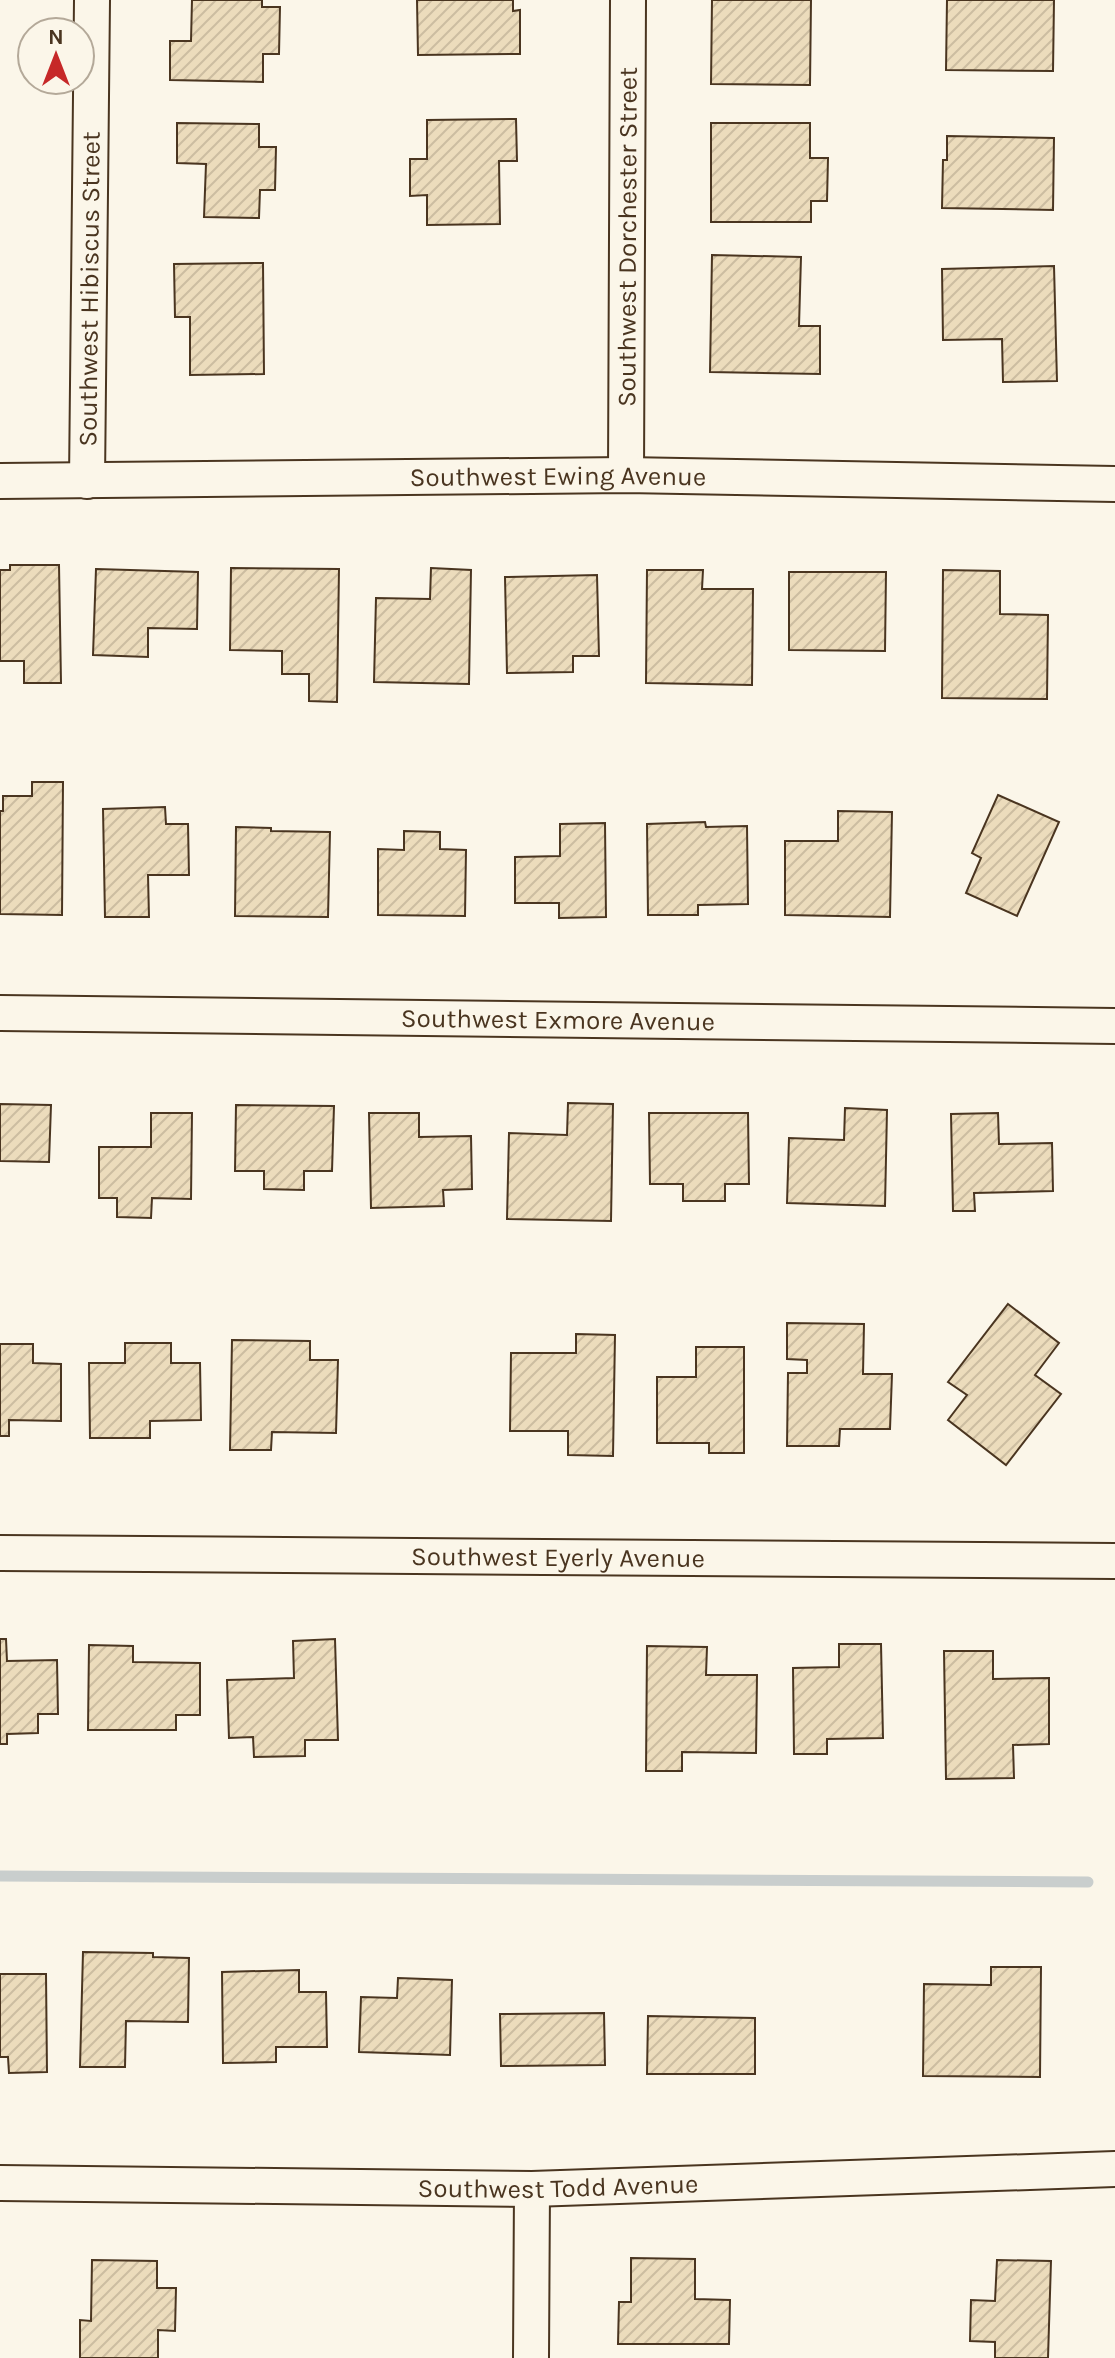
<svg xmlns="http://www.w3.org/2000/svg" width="1115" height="2358" viewBox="0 0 1115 2358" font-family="Karla,sans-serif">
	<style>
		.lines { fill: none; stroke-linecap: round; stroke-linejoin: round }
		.stream { stroke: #c9cecd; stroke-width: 11 }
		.building { fill: url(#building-hatch); stroke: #4a3520; stroke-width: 2 }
		.street-casing { stroke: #4a3520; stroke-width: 38 }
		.street { stroke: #fbf6e9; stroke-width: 34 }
		.labels { text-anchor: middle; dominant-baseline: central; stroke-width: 6; stroke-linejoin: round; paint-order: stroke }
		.street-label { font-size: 26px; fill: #4a3520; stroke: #fbf6e9 }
	</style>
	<defs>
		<pattern id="building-hatch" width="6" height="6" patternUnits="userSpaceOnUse" patternTransform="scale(2)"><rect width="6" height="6" fill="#ecdcbc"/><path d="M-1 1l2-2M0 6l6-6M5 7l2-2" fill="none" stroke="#ccbda1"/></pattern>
	</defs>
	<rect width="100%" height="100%" fill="#fbf6e9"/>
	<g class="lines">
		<polyline class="stream" points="0,1876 1088,1882"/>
	</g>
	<g class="building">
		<polygon points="192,0 262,0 262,7 280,7 279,54 263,54 263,82 170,80 170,41 191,41"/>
		<polygon points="417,0 513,0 513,11 520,10 520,54 418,55"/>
		<polygon points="712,0 811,0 810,85 711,84"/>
		<polygon points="947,0 1054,0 1053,71 946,70"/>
		<polygon points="516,119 517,161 499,161 500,224 427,225 427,195 410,196 410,159 427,159 427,120"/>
		<polygon points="177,123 259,124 259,147 276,147 275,190 260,190 259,218 204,217 206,164 177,163"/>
		<polygon points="711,123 810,123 810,158 828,158 827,201 811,201 811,222 711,222"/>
		<polygon points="947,136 1054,138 1053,210 942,208 943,160 947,160"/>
		<polygon points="712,255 801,257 799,326 820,326 820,374 710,372"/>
		<polygon points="263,263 264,374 190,375 190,317 175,317 174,264"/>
		<polygon points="1054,266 1057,381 1003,382 1002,339 943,340 942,269"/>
		<polygon points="10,565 59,565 61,683 24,683 24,661 0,661 0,570 10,570"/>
		<polygon points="231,568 339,569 337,702 309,701 309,674 282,674 282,651 230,650"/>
		<polygon points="431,568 471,570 469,684 374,682 376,598 430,599"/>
		<polygon points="96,569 198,572 197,629 148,628 148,657 93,655"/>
		<polygon points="647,570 703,570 702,589 753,589 752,685 646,683"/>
		<polygon points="943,570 1000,571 1000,614 1048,615 1047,699 942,698"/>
		<polygon points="789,572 886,572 885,651 789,650"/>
		<polygon points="597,575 599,656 573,656 573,672 507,673 505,577"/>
		<polygon points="32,782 63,782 62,915 0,914 0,811 3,811 3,796 32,796"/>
		<polygon points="998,795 1059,822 1017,916 966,893 981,858 972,853"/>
		<polygon points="165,807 166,824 188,824 189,875 148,875 149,917 105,917 103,809"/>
		<polygon points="838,811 892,812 890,917 785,915 785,841 838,841"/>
		<polygon points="705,822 706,827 747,826 748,904 698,905 698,915 648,915 647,824"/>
		<polygon points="605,823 606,917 559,918 559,903 515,903 515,857 560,856 560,824"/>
		<polygon points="236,827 271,828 271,831 330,832 328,917 235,916"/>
		<polygon points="404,831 440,832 440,849 466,850 465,916 378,915 378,849 404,850"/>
		<polygon points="568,1103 613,1104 611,1221 507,1219 509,1133 567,1135"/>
		<polygon points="0,1104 51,1105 49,1162 0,1161"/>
		<polygon points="236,1105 334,1106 332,1171 304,1171 304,1190 264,1189 264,1171 235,1171"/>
		<polygon points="845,1108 887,1110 885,1206 787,1203 789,1138 844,1140"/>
		<polygon points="151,1113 192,1113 191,1199 152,1198 151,1218 117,1217 117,1198 99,1198 99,1147 151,1147"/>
		<polygon points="369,1113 419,1113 419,1137 471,1136 472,1189 443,1190 444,1206 371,1208"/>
		<polygon points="649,1113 748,1113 749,1184 725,1184 725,1201 683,1201 683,1184 650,1184"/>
		<polygon points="998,1113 999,1144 1052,1143 1053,1191 974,1193 975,1211 953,1211 951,1114"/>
		<polygon points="1008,1304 1059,1343 1035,1375 1061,1394 1006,1465 948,1420 967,1395 948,1382"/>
		<polygon points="787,1323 864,1324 863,1374 892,1374 890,1429 840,1429 839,1446 787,1446 788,1373 807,1373 807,1360 787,1359"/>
		<polygon points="576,1334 615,1335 613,1456 568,1455 568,1431 510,1431 511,1353 576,1353"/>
		<polygon points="232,1340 310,1341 310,1360 338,1360 336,1433 272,1432 271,1450 230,1450"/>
		<polygon points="125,1343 171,1343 171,1363 200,1363 201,1420 150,1421 150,1438 90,1438 89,1363 125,1363"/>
		<polygon points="0,1344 33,1344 33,1363 61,1364 61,1421 9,1420 9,1436 0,1436"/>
		<polygon points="696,1347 744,1347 744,1453 709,1453 709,1443 657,1443 657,1377 696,1377"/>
		<polygon points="0,1639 6,1639 7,1661 57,1660 58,1714 38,1714 38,1733 7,1734 7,1744 0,1744"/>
		<polygon points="335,1639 338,1740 305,1740 305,1756 254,1757 253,1737 229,1738 227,1680 294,1678 293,1641"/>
		<polygon points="839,1644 881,1644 883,1738 827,1739 827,1754 794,1754 793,1668 839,1667"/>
		<polygon points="89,1645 133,1646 133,1662 200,1663 200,1715 176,1715 176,1730 88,1730"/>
		<polygon points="647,1646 707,1647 706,1675 757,1675 756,1753 682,1752 682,1771 646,1771"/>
		<polygon points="944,1651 993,1651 993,1679 1049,1678 1049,1744 1013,1745 1014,1778 946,1779"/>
		<polygon points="83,1952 153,1953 153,1957 189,1958 188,2022 126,2021 125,2067 80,2067"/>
		<polygon points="991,1967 1041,1967 1040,2077 923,2076 924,1984 991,1985"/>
		<polygon points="299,1970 299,1992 326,1992 327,2047 276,2047 276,2062 223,2063 222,1972"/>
		<polygon points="0,1974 46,1974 47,2072 9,2073 8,2057 0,2057"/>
		<polygon points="398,1978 452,1980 450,2055 359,2052 361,1997 397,1998"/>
		<polygon points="604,2013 605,2065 501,2066 500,2014"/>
		<polygon points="648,2016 755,2018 755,2074 647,2074"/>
		<polygon points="631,2258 695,2259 695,2299 730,2300 729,2344 618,2344 619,2302 631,2302"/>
		<polygon points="92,2260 157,2261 157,2288 176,2288 175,2331 158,2330 158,2358 80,2358 80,2320 91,2321"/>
		<polygon points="997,2260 1051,2261 1048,2358 995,2358 995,2342 970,2341 971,2300 995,2301"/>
	</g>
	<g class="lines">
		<defs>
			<g id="street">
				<path id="s1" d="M626,475L628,0"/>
				<path id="s2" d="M0,481L626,475L1115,484"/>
				<path id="s3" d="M87,481L92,0"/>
				<path id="s4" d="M0,1013L1115,1026"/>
				<path id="s5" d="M0,1553L1115,1561"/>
				<path id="s6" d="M0,2183L532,2189L1115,2169"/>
				<polyline points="531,2358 532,2189"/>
			</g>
		</defs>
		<use href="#street" class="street-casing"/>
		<use href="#street" class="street"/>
	</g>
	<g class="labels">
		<g class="street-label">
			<text stroke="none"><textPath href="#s1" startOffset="238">Southwest Dorchester Street</textPath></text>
			<text stroke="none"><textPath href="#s3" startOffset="192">Southwest Hibiscus Street</textPath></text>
			<text stroke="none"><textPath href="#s2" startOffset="558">Southwest Ewing Avenue</textPath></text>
			<text stroke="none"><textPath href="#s4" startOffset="558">Southwest Exmore Avenue</textPath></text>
			<text stroke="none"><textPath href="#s5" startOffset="558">Southwest Eyerly Avenue</textPath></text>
			<text stroke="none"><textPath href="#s6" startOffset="558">Southwest Todd Avenue</textPath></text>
		</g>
	</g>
	<g transform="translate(56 56)"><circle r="38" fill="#fbf6e9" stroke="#b4a999" stroke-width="2"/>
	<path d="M0-6L14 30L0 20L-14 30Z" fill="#c62828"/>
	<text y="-12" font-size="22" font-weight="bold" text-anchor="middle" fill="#4a3520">N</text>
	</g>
</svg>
